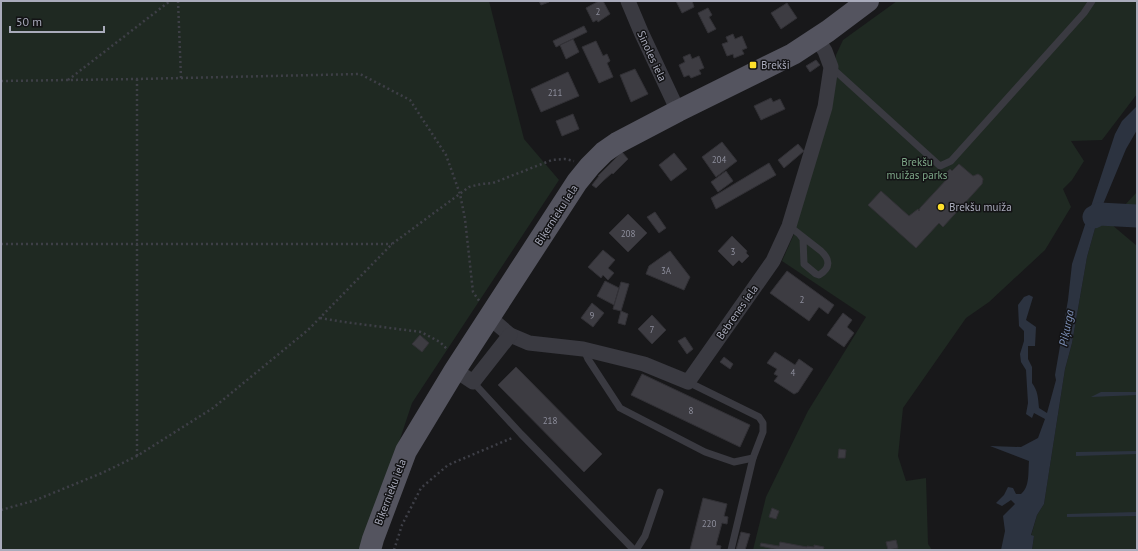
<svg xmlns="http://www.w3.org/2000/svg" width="1138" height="551" viewBox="0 0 1138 551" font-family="'PT Sans',sans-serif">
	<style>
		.green { fill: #1f2922 }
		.water { fill: #2c3340 }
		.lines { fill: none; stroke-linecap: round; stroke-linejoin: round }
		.river { stroke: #2c3340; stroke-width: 23 }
		.building { fill: #3d3c42; stroke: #323136 }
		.path { stroke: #3e3f47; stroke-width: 2.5; stroke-dasharray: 2 3; stroke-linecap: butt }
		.lane { stroke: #3a3a41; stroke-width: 7 }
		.street { stroke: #3a3a41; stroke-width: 15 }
		.primary { stroke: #54545f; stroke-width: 22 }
		.poi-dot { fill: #ffe02b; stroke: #131315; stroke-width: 1.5 }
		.labels { text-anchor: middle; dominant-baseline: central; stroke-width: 3; stroke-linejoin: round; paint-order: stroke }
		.number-label { font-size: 9px; fill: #8e8f9d }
		.street-label { font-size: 11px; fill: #a9abbb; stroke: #131315 }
		.poi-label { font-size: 11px; fill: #a9abbb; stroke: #131315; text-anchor: start }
		.park-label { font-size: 11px; fill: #7ea888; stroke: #131315 }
		.water-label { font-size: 12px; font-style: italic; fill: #7d91b9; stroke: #131315 }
	</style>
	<rect width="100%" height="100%" fill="#18181a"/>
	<g class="green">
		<polygon points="1,1 489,1 524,139 559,180 412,403 363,550 1,550"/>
		<polygon points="897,1 1137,1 1137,94 1102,140 1071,141 1084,161 1072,180 1063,189 1071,207 1045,250 989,302 966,318 903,408 898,456 906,481 926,478 928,544 932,550 753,550 766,497 808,411 866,317 782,261 794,234 832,84 836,55 843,40"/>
		<polygon points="1137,192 1137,206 1123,207"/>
		<polygon points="1099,214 1137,246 1137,550 1032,550 1034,536 1031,536 1037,515 1044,504 1065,369 1072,343 1087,257"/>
	</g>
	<g class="water">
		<path d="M1137,106V130L1126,149L1099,214L1087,257L1072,343L1065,369L1044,504L1037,515L1031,535L1034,536L1032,550H1001L1005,531L1003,516L1015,504L1011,500L1002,506L996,503L1004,495L1008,487L1013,488L1016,494H1021C1030,487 1028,472 1029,461L990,446L1021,447L1038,438L1045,419L1034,413L1032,418L1026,414L1028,403L1026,370L1021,362L1020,354L1024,341V331L1019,326L1018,305L1024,297L1029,295L1033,297L1026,320L1036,327L1035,346H1028V359L1032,367V383C1038,391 1038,398 1039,408L1047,413L1056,380L1055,375L1068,300L1072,264L1115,134L1122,121Z"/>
		<polygon points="1101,392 1137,392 1137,395 1091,397"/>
		<polygon points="1137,451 1137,454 1076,456 1076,452"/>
		<polygon points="1137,512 1137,516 1067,517 1067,514"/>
	</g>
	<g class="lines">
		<polyline class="river" points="1094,217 1099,214 1137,216"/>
	</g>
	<g class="building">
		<polygon points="539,1 549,1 549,2 541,5"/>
		<polygon points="599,1 603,1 610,14 598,22 597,20 593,22 586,8"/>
		<polygon points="676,1 692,1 694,7 682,13"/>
		<polygon points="787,3 797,18 781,29 771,13"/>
		<polygon points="708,8 712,15 709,17 716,29 708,33 698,13"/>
		<polygon points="584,26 587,32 556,47 553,41"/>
		<polygon points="733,34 735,39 742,36 747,48 742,50 744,54 734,58 733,54 727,56 722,44 728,42 726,37"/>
		<polygon points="573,39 579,52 566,59 560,45"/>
		<polygon points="596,41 603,56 607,54 610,61 607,63 613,77 599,83 582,47"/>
		<polygon points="690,54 692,59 699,56 704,68 699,70 701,74 691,78 689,75 684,77 679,65 685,62 683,57"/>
		<polygon points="816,60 820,65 810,72 806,66"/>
		<polygon points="635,69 648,94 631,102 620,75"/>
		<polygon points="568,72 579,96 541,112 531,89"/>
		<polygon points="771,98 773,102 780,99 785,109 761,120 754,106"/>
		<polygon points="573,114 579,129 562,136 556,121"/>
		<polygon points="722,142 737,161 716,177 702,157"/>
		<polygon points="798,144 804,151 784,168 778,160"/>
		<polygon points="622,152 628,159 613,174 612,173 603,181 596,188 592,185 599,176 598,176"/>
		<polygon points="674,153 687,169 671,181 659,165"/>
		<polygon points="769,163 776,175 716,209 711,198"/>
		<polygon points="959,164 973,176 978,174 981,176 983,179 982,184 943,227 939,223 916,248 868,205 881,191 909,216 918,209 919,211 920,208 947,179 944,177 944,178 943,176 950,169 952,171"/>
		<polygon points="726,171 733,181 718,192 711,182"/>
		<polygon points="655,212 666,228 659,233 647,217"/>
		<polygon points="628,214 647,233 628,252 609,233"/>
		<polygon points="732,236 747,251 746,253 749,256 742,263 739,260 733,266 718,251"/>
		<polygon points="603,250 615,260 608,268 614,273 608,280 603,275 601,278 588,267"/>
		<polygon points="670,251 690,277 684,290 646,274 649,266"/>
		<polygon points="787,271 834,305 828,314 819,307 809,321 770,293"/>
		<polygon points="605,281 619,288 614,305 597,296"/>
		<polygon points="621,282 629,284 621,311 613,309"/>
		<polygon points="592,303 604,313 593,327 581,318"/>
		<polygon points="621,311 628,314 625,325 618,323"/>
		<polygon points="843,313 852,320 847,327 854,333 844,347 827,335"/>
		<polygon points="652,315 666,330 652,344 638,329"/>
		<polygon points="420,335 429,343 422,352 412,344"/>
		<polygon points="685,337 693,349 687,354 678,341"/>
		<polygon points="775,352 795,365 799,359 813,369 798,392 794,394 774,381 778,376 774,374 777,369 767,363"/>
		<polygon points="724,357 733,364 730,369 720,362"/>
		<polygon points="516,367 602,454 584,472 498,385"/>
		<polygon points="642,374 750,425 740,447 631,395"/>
		<polygon points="839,449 846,450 845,458 838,458"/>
		<polygon points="703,498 727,504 724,516 728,517 727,524 722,523 716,545 721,546 720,550 690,550"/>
		<polygon points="772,508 779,511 776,519 769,517"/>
		<polygon points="741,532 750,534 745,550 736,550"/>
		<polygon points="896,540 898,548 888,550 886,542"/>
		<polygon points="780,542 807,547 807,546 814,547 814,545 824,547 823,550 779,550 760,546 761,543 779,546"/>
	</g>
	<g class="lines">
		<g class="path">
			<polyline points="178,1 181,78"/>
			<polyline points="68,80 170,1"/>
			<polyline points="1,81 137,79 360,74 410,100 446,155 460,194 465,219 473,292 480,302"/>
			<polyline points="1,244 392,244"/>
			<polyline points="320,318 344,322 421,332 440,342 448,350"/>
			<polyline points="137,456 137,79"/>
			<polyline points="1,510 36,500 102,473 137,456 213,408 308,330 392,244 469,187 481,184 493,183 552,160 565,159 574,161"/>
			<polyline points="394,550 402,525 421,488 448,465 512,438"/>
		</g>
		<g class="lane">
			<polyline points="831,67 940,166 951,161 1084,13 1092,1"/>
			<path d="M789,226L821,251C830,259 831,268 819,275L816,274L804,264L803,239L800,235"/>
			<polyline points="584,350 588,359 620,408 705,452 734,462 753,458 763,432 763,423 759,417 688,382"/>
			<polyline points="473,382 521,434 634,550"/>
			<polyline points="636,550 645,536 660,492"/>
			<polyline points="731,550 753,458"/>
		</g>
		<g class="street">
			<polyline points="628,1 641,32 678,111"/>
			<polyline points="489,317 510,335 529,343 583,349 644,364 688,382 773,261 789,226 825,107 831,67 825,51 817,39"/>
			<polyline points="455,370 473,382 510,335"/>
		</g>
		<polyline class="primary" points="370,550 373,539 406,451 455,370 577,182 590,166 604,152 617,143 678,111 793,54 828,31 868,1"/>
	</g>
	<g class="poi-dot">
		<rect x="749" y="61" width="8" height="8" rx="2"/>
		<circle cx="941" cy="207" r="4"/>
	</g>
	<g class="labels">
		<g class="number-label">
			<text x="598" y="11">2</text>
			<text x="555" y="92">211</text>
			<text x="719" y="159">204</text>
			<text x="628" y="233">208</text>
			<text x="733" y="251">3</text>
			<text x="666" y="270">3A</text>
			<text x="802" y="299">2</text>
			<text x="592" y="315">9</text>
			<text x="652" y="329">7</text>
			<text x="793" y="372">4</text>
			<text x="691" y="410">8</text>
			<text x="550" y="420">218</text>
			<text x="709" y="523">220</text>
		</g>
		<g class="street-label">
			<text transform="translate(652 56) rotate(65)">Sinoles iela</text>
			<text transform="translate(556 215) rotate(-57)">Biķernieku iela</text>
			<text transform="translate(737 312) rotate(-55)">Bebrenes iela</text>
			<text transform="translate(390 492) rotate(-69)">Biķernieku iela</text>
		</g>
		<g class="poi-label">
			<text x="761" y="65">Brekši</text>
			<text x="949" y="207">Brekšu muiža</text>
		</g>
		<g class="park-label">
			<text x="917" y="162">Brekšu<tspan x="917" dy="13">muižas parks</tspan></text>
		</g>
		<g class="water-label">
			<text transform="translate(1066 328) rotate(-79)">Piķurga</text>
		</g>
	</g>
	<rect width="1138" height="551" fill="none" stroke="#a9abbb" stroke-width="4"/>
	<path d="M10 26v6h94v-6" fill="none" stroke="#a9abbb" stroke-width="2"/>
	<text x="16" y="26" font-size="12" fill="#a9abbb" stroke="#131315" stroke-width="3" paint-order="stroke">50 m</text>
</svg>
